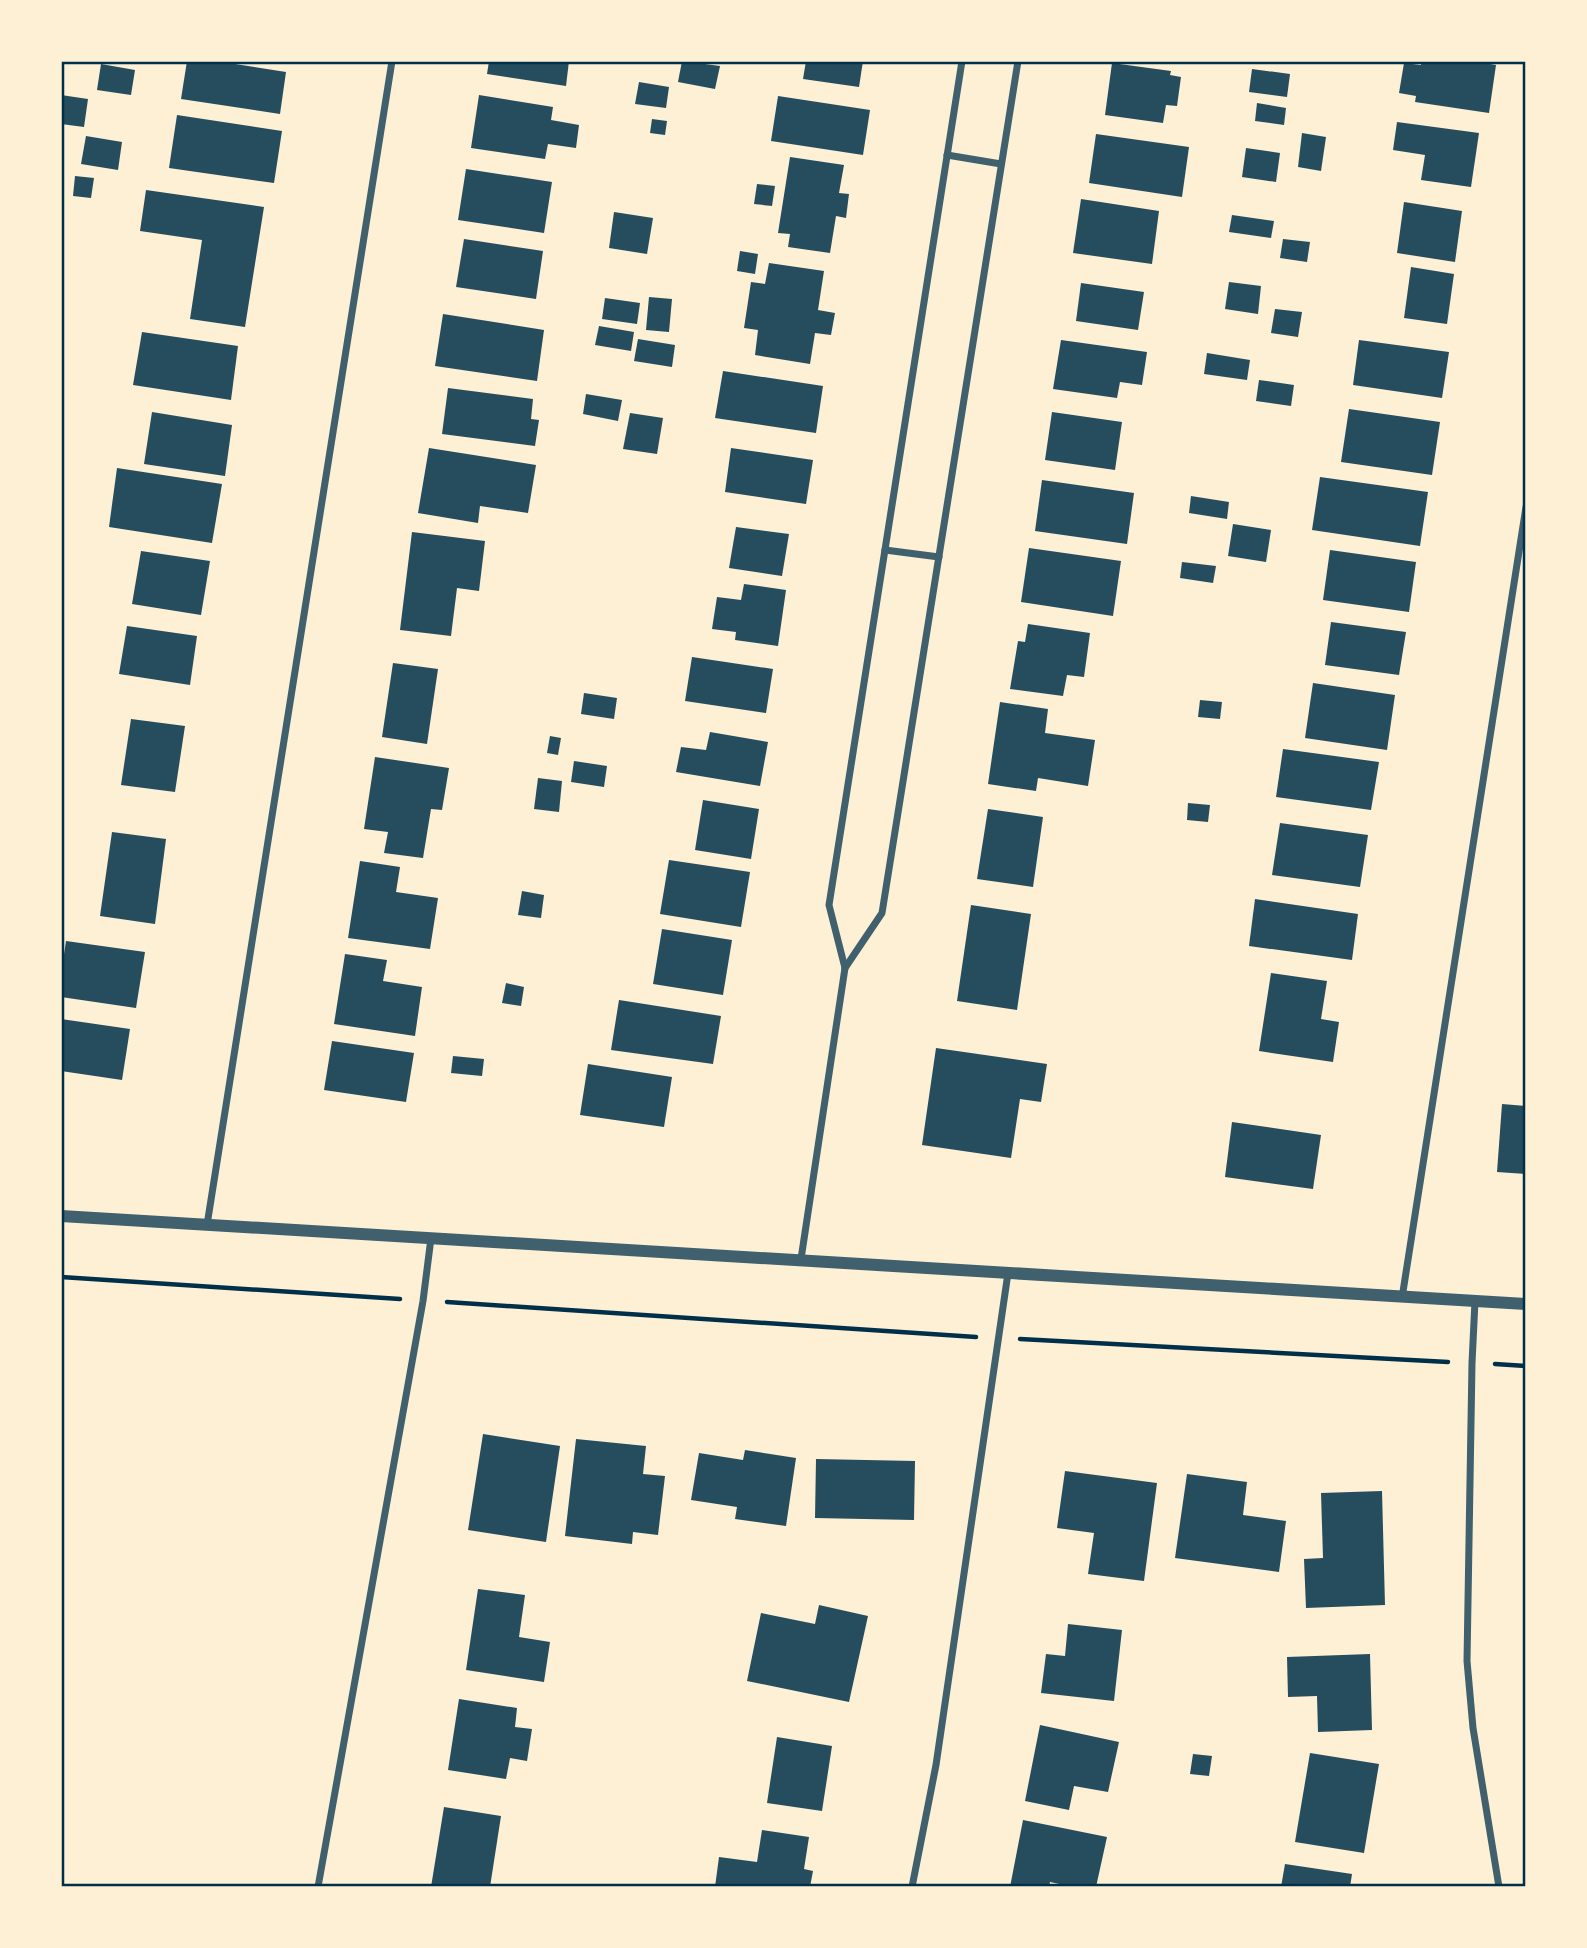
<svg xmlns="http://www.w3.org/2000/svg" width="1587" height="1948" viewBox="0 0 1587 1948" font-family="Figtree,sans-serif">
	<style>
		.building { fill: #264d5e }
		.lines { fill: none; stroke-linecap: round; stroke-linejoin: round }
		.path { stroke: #003049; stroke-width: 4.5 }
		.minor { stroke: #3f606c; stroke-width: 7 }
		.tertiary { stroke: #3f606c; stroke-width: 12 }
		.neatline { fill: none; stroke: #003049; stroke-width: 2.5 }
	</style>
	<rect width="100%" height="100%" fill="#fdf0d5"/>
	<g class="building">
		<polygon points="187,61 216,61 286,72 280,114 181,99"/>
		<polygon points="489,61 569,61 566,86 487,74"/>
		<polygon points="682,61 720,66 715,89 678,82"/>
		<polygon points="806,61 863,61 859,87 803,79"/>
		<polygon points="1421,61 1473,61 1496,65 1489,113 1415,102 1416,96 1399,93 1404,63 1421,65"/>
		<polygon points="1112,63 1171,71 1170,75 1181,77 1177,106 1166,105 1163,123 1105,115"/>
		<polygon points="101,64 135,70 131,95 97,90"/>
		<polygon points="1252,69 1290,74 1287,97 1249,92"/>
		<polygon points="639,82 669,87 666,108 635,104"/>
		<polygon points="61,95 88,99 84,127 61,124"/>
		<polygon points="479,95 553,107 551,120 579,125 576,148 548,144 545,159 471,148"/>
		<polygon points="778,96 870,110 863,155 771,141"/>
		<polygon points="1257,103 1286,108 1284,125 1255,121"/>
		<polygon points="177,115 282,131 274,183 169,168"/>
		<polygon points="652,119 667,121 665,135 650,133"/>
		<polygon points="1397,122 1479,133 1471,187 1421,180 1425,155 1393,150"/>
		<polygon points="1302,133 1326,137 1321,171 1298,167"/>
		<polygon points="1096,134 1189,147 1182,197 1089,183"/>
		<polygon points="86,136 122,142 118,170 81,164"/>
		<polygon points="1246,148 1280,153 1276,182 1242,177"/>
		<polygon points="790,157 844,165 839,193 849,194 846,218 836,216 830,253 788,247 790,234 778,233"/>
		<polygon points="466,169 552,182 544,233 458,220"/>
		<polygon points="75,176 94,178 91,198 73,196"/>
		<polygon points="757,184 775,186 772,206 754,204"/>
		<polygon points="146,190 264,207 245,327 190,319 202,240 140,231"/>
		<polygon points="1081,199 1159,211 1152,264 1073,253"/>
		<polygon points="1404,202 1462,211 1455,262 1397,253"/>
		<polygon points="614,212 653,218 647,254 609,248"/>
		<polygon points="1232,215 1274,221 1271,238 1229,232"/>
		<polygon points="464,239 543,251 536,299 456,287"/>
		<polygon points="1283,239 1310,242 1307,262 1280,258"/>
		<polygon points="740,251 758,254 755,274 737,271"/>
		<polygon points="769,263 824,271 818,310 835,313 831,335 815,333 810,364 755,355 758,330 744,328 751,282 765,284"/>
		<polygon points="1411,267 1454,274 1447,324 1404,318"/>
		<polygon points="1229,282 1261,286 1258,314 1225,309"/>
		<polygon points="1081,283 1144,292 1138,330 1076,321"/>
		<polygon points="649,297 672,299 669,332 646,330"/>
		<polygon points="605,298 640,303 637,324 602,319"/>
		<polygon points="1275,309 1302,312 1298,337 1271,333"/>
		<polygon points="443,314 544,330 537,381 435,366"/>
		<polygon points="599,326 634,332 631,351 595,345"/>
		<polygon points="142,332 238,346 231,400 133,385"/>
		<polygon points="638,339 675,345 672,367 634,361"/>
		<polygon points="1061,340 1147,352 1142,385 1120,382 1117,398 1053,389"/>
		<polygon points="1359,340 1449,352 1442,398 1353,385"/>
		<polygon points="1207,353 1250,360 1247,380 1204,374"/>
		<polygon points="723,371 823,386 816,433 715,418"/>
		<polygon points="1259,380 1294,385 1291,406 1256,401"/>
		<polygon points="448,388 533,399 531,419 539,420 535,446 442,434"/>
		<polygon points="586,394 622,400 618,421 583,414"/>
		<polygon points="1349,409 1440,422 1432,475 1341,462"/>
		<polygon points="152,412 232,425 225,476 144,464"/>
		<polygon points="1052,412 1122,422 1115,470 1045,460"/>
		<polygon points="630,413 663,418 657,454 623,449"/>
		<polygon points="429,448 536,465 528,513 480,506 478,523 418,513"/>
		<polygon points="731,448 813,460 806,504 725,492"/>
		<polygon points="117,468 222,484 212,543 109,527"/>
		<polygon points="1320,477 1428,492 1420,546 1312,530"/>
		<polygon points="1042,480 1134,493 1127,544 1035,531"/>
		<polygon points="1191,496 1229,502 1227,519 1189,513"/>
		<polygon points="1233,524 1271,530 1266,562 1228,556"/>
		<polygon points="736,527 789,534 782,576 729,568"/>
		<polygon points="412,532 485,541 479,591 457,588 451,636 400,630"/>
		<polygon points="1029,548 1121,561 1113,616 1021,602"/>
		<polygon points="1330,550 1416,562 1409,612 1323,600"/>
		<polygon points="141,551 210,561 201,615 132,604"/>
		<polygon points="1182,562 1216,566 1213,583 1180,578"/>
		<polygon points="744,584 786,590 778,646 735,640 736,632 712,629 717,597 741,600"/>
		<polygon points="1331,622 1406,632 1399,675 1325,665"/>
		<polygon points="1028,624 1090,633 1084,677 1067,675 1063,696 1010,689 1018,641 1025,642"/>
		<polygon points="127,626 197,636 190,685 119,674"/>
		<polygon points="692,657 773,669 766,713 685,701"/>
		<polygon points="393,663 438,669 427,744 382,737"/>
		<polygon points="1313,683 1395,695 1387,750 1305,738"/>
		<polygon points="584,693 617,698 614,719 581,714"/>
		<polygon points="1200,700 1222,702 1220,719 1198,717"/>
		<polygon points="1000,702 1048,709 1045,733 1095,740 1088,786 1038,778 1036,791 988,784"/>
		<polygon points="131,719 185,726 175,792 121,785"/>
		<polygon points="710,732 768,742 760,786 676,772 681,747 706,750"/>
		<polygon points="550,736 561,738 558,755 547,753"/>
		<polygon points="1283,749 1379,762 1371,810 1276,797"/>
		<polygon points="375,757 449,768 442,810 431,809 423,858 384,853 388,832 364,829"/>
		<polygon points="574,761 607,766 604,787 571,782"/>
		<polygon points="538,778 562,781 559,812 534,809"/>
		<polygon points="703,800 759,809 751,859 695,850"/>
		<polygon points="1188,803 1210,805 1208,822 1187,820"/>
		<polygon points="988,809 1043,817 1033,887 977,879"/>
		<polygon points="1280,823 1368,835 1360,887 1272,875"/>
		<polygon points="112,832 166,839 155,924 100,916"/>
		<polygon points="669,860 750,872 741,927 660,914"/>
		<polygon points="360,861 400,867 396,892 438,898 430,949 348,938"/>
		<polygon points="522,891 544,895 541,918 518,915"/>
		<polygon points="1255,899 1358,914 1352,960 1249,946"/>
		<polygon points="971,905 1031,914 1017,1010 957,1001"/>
		<polygon points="662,929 732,940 723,995 653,984"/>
		<polygon points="66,941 145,952 136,1008 61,997 61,974"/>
		<polygon points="345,954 387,960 383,981 422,987 415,1036 334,1024"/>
		<polygon points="1271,973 1327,981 1321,1019 1339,1022 1333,1062 1259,1051"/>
		<polygon points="506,983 524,987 521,1006 502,1003"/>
		<polygon points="619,1000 721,1016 713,1064 611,1050"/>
		<polygon points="61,1019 130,1029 122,1080 61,1071"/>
		<polygon points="332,1041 414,1053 406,1102 324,1090"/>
		<polygon points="936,1048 1047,1064 1041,1102 1020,1099 1011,1158 922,1145"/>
		<polygon points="453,1056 484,1059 482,1076 451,1073"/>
		<polygon points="588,1064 672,1077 664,1127 580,1115"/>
		<polygon points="1502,1104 1526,1106 1526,1174 1497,1172"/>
		<polygon points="1232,1122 1321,1135 1313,1189 1225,1177"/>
		<polygon points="483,1434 560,1446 546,1542 468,1530"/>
		<polygon points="576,1439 646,1446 643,1474 665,1476 658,1535 633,1532 632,1544 565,1536"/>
		<polygon points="745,1450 796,1458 786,1526 735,1519 737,1507 691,1500 699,1453 743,1460"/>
		<polygon points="816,1459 915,1461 914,1520 815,1518"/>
		<polygon points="1065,1471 1157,1483 1144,1581 1088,1574 1094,1533 1057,1528"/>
		<polygon points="1187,1474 1247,1482 1243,1515 1286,1521 1279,1572 1175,1558"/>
		<polygon points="1382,1491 1385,1605 1306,1608 1304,1559 1323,1558 1321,1493"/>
		<polygon points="478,1589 525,1595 519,1637 550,1642 544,1682 466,1670"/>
		<polygon points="819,1605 868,1616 849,1702 747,1681 761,1613 815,1624"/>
		<polygon points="1068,1624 1122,1630 1114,1701 1041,1693 1046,1654 1065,1656"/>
		<polygon points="1370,1654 1372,1730 1318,1732 1317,1696 1288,1697 1287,1657"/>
		<polygon points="459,1699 517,1708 515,1727 532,1729 527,1761 510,1758 506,1779 448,1770"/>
		<polygon points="1040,1725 1119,1742 1108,1792 1074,1786 1069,1810 1025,1801"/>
		<polygon points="777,1737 832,1746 822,1811 767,1803"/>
		<polygon points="1310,1753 1379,1764 1364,1853 1295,1842"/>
		<polygon points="1193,1754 1212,1756 1209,1776 1190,1774"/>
		<polygon points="444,1807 501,1816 490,1887 431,1887"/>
		<polygon points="1023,1820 1107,1837 1096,1887 1073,1887 1050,1882 1049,1887 1010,1887"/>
		<polygon points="762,1830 809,1837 804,1869 813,1871 810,1887 715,1887 719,1857 757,1862"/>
		<polygon points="1285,1864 1352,1874 1350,1887 1281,1887"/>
	</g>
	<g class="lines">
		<g class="path">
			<polyline points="61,1277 400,1299"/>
			<polyline points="447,1302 976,1337"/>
			<polyline points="1020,1339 1448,1362"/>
			<polyline points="1495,1364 1526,1366"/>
		</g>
		<g class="minor">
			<polyline points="947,155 1001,164"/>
			<polyline points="885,550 939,557"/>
			<polyline points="845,968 882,913 1018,61"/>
			<polyline points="207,1225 392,61"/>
			<polyline points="801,1259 845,968 829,905 962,61"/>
			<polyline points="1402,1298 1526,507"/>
			<polyline points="1475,1301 1472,1363 1467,1661 1473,1728 1499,1887"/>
			<polyline points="318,1887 423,1301 431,1238"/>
			<polyline points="912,1887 936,1765 1008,1273"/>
		</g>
		<polyline class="tertiary" points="61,1216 1526,1304"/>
	</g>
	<rect width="1587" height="1948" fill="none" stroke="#fdf0d5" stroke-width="126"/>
	<rect x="63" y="63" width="1461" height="1822" class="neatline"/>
</svg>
